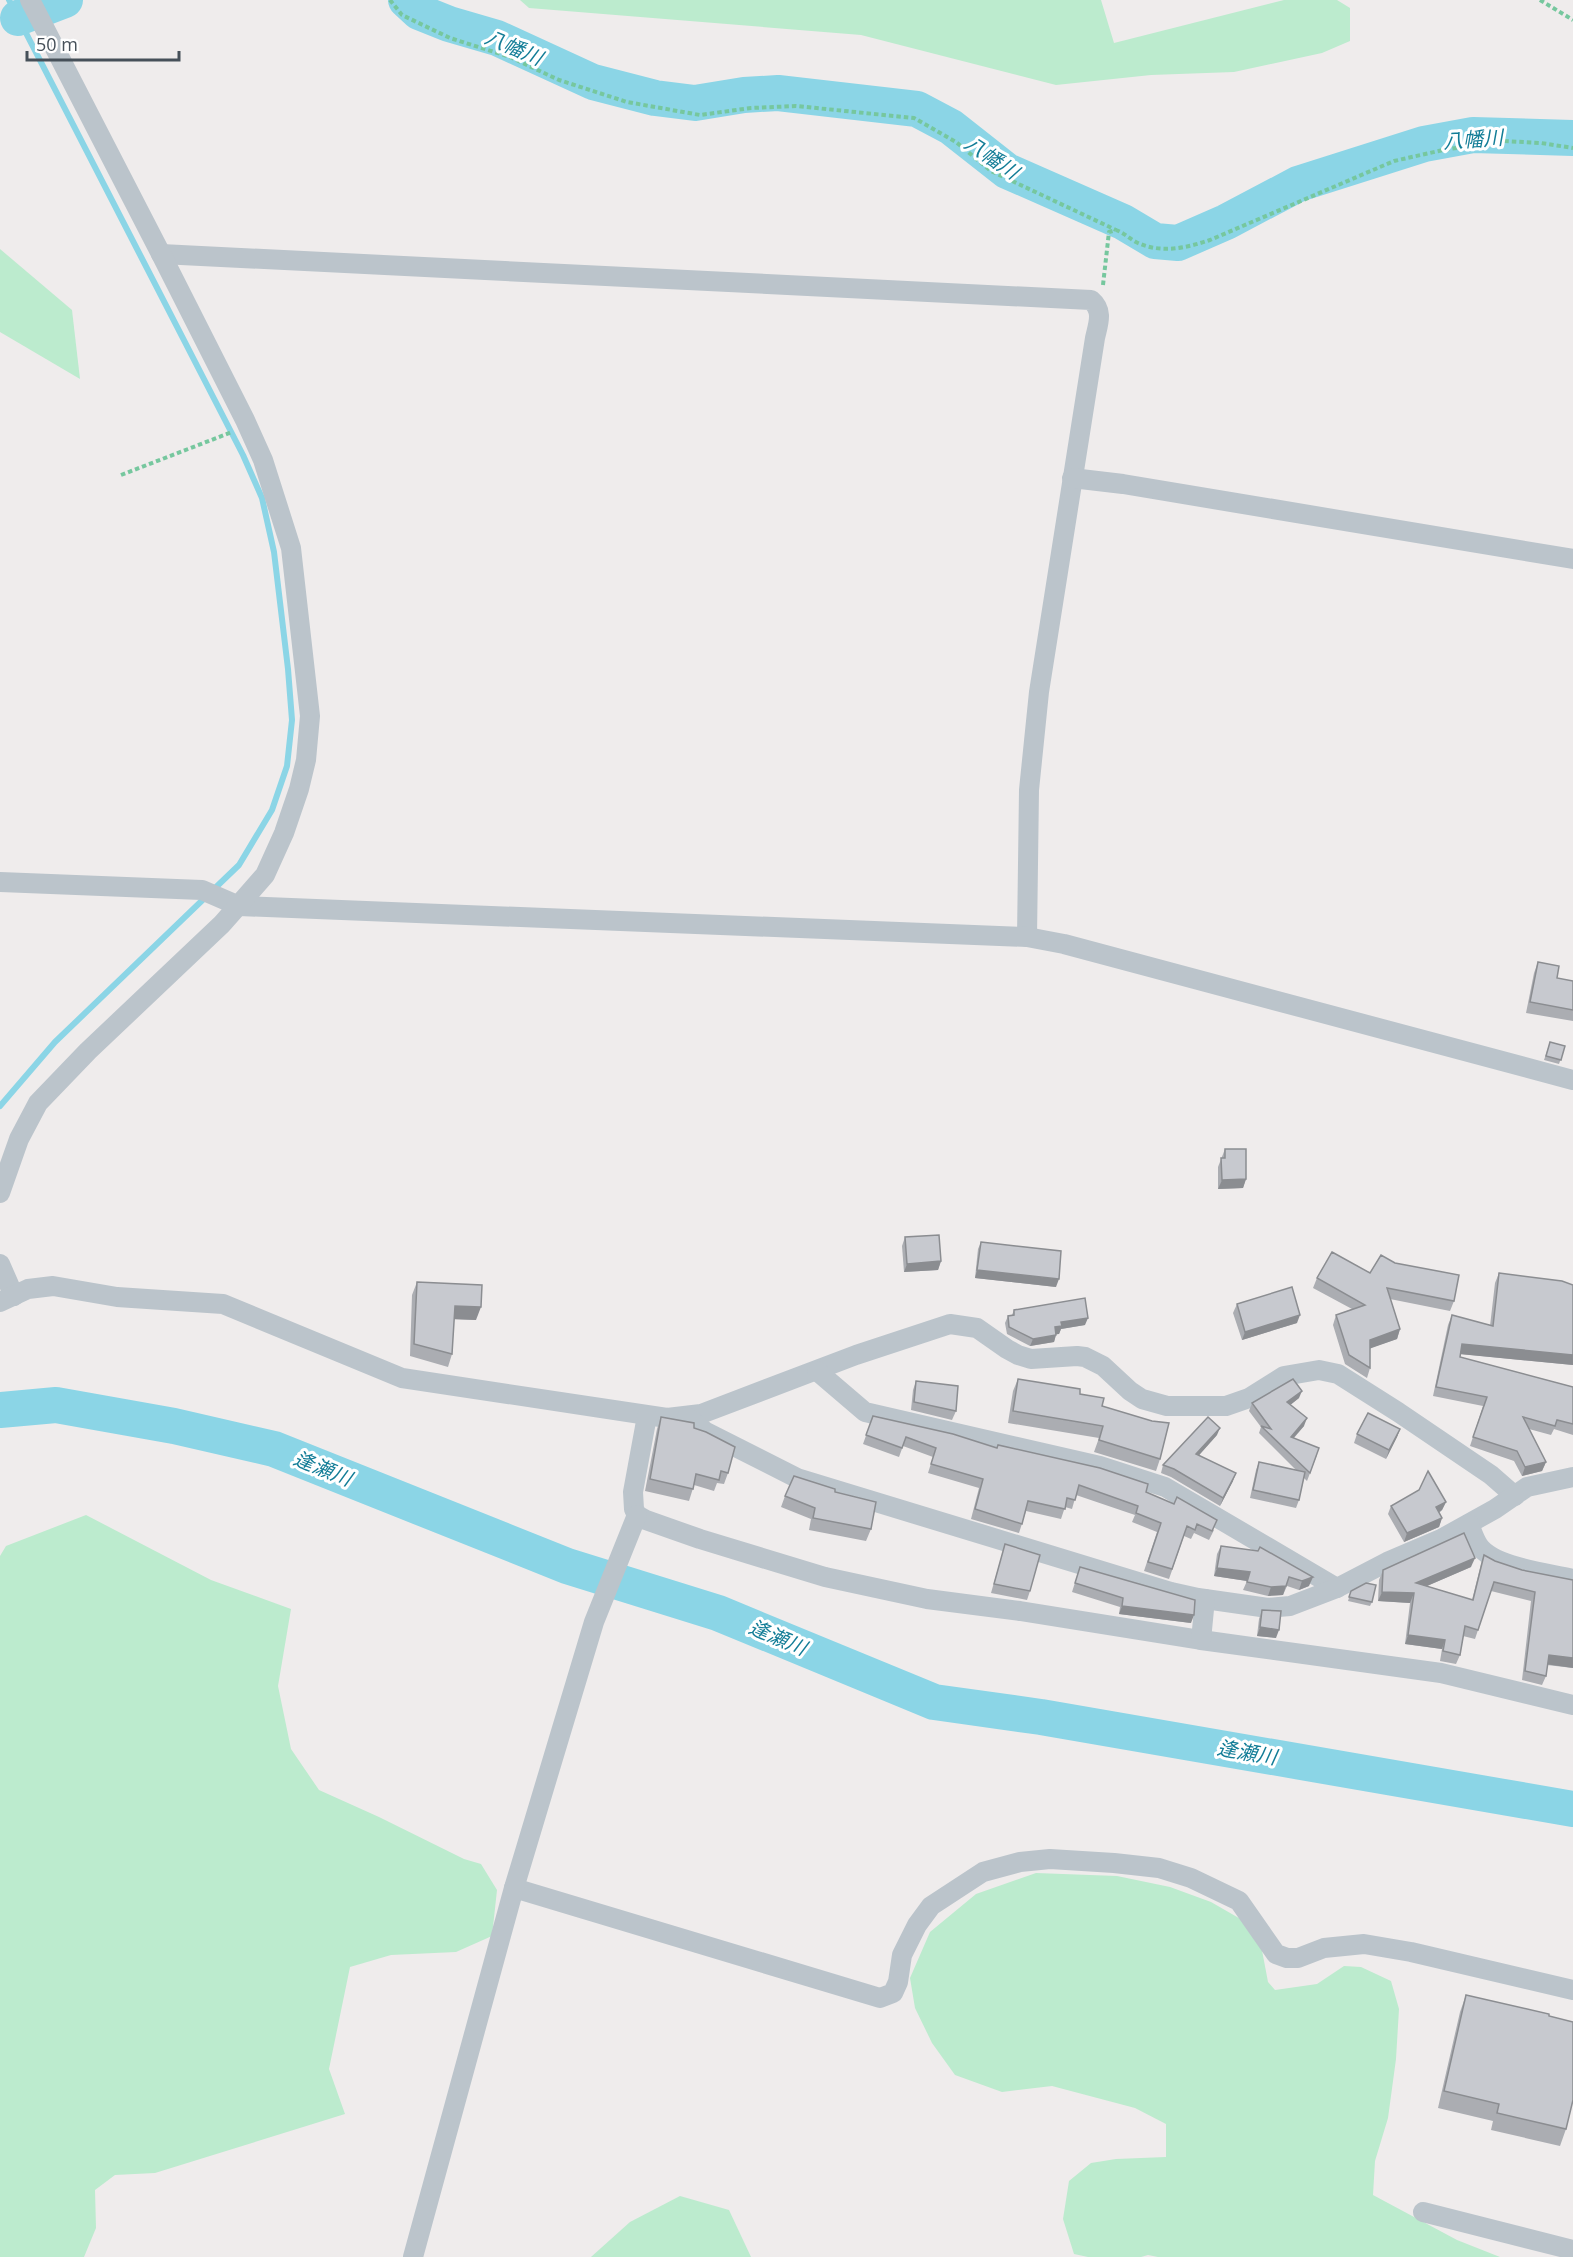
<svg xmlns="http://www.w3.org/2000/svg" width="1573" height="2257" viewBox="0 0 1573 2257" font-family="'Open Sans','Noto Sans JP',sans-serif">
	<style>
		.green { fill: #bcebce }
		.lines { fill: none; stroke-linecap: round; stroke-linejoin: round }
		.stream { stroke: #8bd5e6; stroke-width: 6 }
		.river { stroke: #8bd5e6; stroke-width: 36 }
		.path { stroke: #76c79e; stroke-width: 4; stroke-dasharray: 4.5 3; stroke-linecap: butt }
		.street { stroke: #bbc4cb; stroke-width: 20 }
		.wall { fill: #abadb2 }
		.shaded-wall { fill: #8b8d91 }
		.building { fill: #c7c9cf; stroke: #8b8d91; stroke-width: 1.5 }
		.labels { text-anchor: middle; dominant-baseline: central; stroke-width: 6; stroke-linejoin: round; paint-order: stroke }
		.water-label { font-size: 20px; font-style: italic; fill: #137d97; stroke: #fff }
	</style>
	<rect width="100%" height="100%" fill="#efecec"/>
	<g class="green">
		<polygon points="520,0 1101,0 1114,43 1284,0 1337,0 1350,8 1350,41 1322,53 1234,72 1151,75 1056,85 861,35 529,8"/>
		<polygon points="0,249 72,310 80,379 0,332"/>
		<polygon points="86,1515 211,1580 291,1609 278,1686 291,1749 319,1790 379,1817 464,1859 481,1864 497,1890 492,1936 456,1952 391,1955 350,1967 329,2069 345,2114 155,2173 115,2175 95,2190 96,2228 84,2257 0,2257 0,1556 6,1546"/>
		<polygon points="1036,1873 1117,1876 1170,1887 1211,1902 1244,1921 1261,1945 1268,1982 1275,1990 1317,1984 1344,1966 1361,1967 1391,1981 1399,2009 1396,2059 1388,2118 1375,2161 1373,2195 1457,2240 1500,2257 1158,2257 1148,2255 1141,2257 1088,2257 1074,2254 1063,2219 1069,2181 1091,2163 1116,2159 1166,2157 1166,2124 1135,2108 1052,2086 1002,2092 955,2075 932,2043 915,2008 910,1978 930,1932 976,1894"/>
		<polygon points="680,2196 729,2210 751,2257 591,2257 630,2222"/>
	</g>
	<g class="lines">
		<polyline class="stream" points="0,1106 55,1042 239,865 272,810 287,766 292,720 288,669 274,552 262,498 243,455 9,0"/>
		<g class="river">
			<polyline points="406,0 419,12 449,24 497,38 593,82 655,98 695,103 744,95 778,93 917,109 951,127 1007,171 1123,222 1155,241 1178,243 1226,222 1298,184 1424,144 1473,135 1573,138"/>
			<polyline points="18,18 65,0"/>
			<polyline points="0,1410 56,1405 174,1426 274,1449 567,1566 718,1613 934,1702 1041,1717 1573,1809"/>
		</g>
		<g class="path">
			<polyline points="390,0 402,15 450,38 510,57 559,80 627,102 700,115 751,108 796,106 914,118 956,142 991,171 1116,230"/>
			<polyline points="1540,0 1573,20"/>
			<path d="M1103,285L1109,232L1116,230C1124,233 1129,238 1136,242C1160,254 1186,248 1210,240L1394,161L1443,150L1503,141L1541,143L1573,148"/>
			<polyline points="121,475 232,432"/>
		</g>
		<g class="street">
			<path d="M161,254L1091,300C1104,311 1098,324 1095,338L1039,692L1029,790L1027,937"/>
			<polyline points="1072,478 1123,484 1573,559"/>
			<polyline points="0,882 202,890 239,906 1027,937 1064,944 1573,1080"/>
			<polyline points="0,1193 19,1139 38,1103 88,1051 222,924 265,875 284,833 299,789 306,760 310,716 291,548 263,460 245,420 161,254 30,0"/>
			<polyline points="0,1264 14,1296"/>
			<polyline points="0,1302 28,1289 53,1286 117,1297 223,1304 402,1378 667,1418 701,1414 856,1355 950,1324 977,1328 1007,1349 1018,1355 1031,1359 1077,1356 1085,1357 1103,1366 1130,1391 1142,1399 1167,1406 1226,1406 1249,1398 1284,1376 1319,1370 1338,1374 1398,1412 1491,1475 1515,1496"/>
			<polyline points="817,1371 865,1412 1100,1466 1165,1487 1337,1588"/>
			<polyline points="647,1416 633,1492 634,1509 637,1515 646,1520 700,1539 825,1577 927,1599 1020,1611 1201,1640 1441,1673 1573,1705"/>
			<polyline points="687,1417 706,1432 797,1478 1171,1592 1198,1598 1268,1608 1290,1606 1337,1588 1387,1562 1441,1539 1495,1509 1527,1487 1573,1477"/>
			<path d="M1469,1524C1472,1531 1474,1539 1479,1546C1494,1567 1548,1573 1573,1579"/>
			<polyline points="1201,1640 1205,1599"/>
			<polyline points="514,1888 880,1998 893,1993 898,1982 902,1955 917,1925 931,1906 983,1872 1020,1862 1050,1859 1114,1863 1159,1868 1191,1878 1239,1901 1276,1954 1287,1958 1298,1958 1324,1948 1364,1944 1411,1952 1573,1990"/>
			<polyline points="1423,2212 1573,2250"/>
			<polyline points="413,2257 514,1888 594,1622 637,1515"/>
		</g>
	</g>
	<g class="wall">
		<polygon points="1538,962 1557,978 1573,981 1573,1021 1526,1013 1534,973"/>
		<polygon points="1550,1042 1565,1046 1559,1064 1544,1060"/>
		<polygon points="1225,1149 1246,1179 1243,1188 1218,1189 1218,1167"/>
		<polygon points="905,1237 941,1261 938,1270 904,1272 902,1246"/>
		<polygon points="981,1242 1056,1287 975,1278 978,1249"/>
		<polygon points="1370,1273 1454,1301 1450,1311 1390,1299 1400,1329 1397,1339 1370,1348 1370,1368 1367,1378 1345,1364 1333,1325 1336,1315 1352,1309 1313,1288 1317,1278"/>
		<polygon points="1499,1273 1573,1285 1573,1365 1461,1354 1460,1357 1573,1387 1573,1435 1554,1429 1551,1435 1529,1429 1546,1462 1542,1471 1522,1476 1514,1461 1470,1446 1483,1406 1433,1396 1448,1325 1452,1315 1490,1326 1495,1283"/>
		<polygon points="417,1282 476,1320 454,1319 452,1354 448,1367 410,1356 412,1295"/>
		<polygon points="1237,1304 1297,1323 1242,1340 1233,1313"/>
		<polygon points="1014,1310 1085,1325 1061,1329 1059,1334 1056,1334 1054,1342 1030,1346 1007,1334 1005,1323 1008,1316 1012,1315"/>
		<polygon points="1018,1379 1080,1394 1102,1406 1160,1459 1156,1471 1094,1452 1099,1438 1008,1423 1013,1391"/>
		<polygon points="916,1381 956,1411 952,1420 911,1410 913,1390"/>
		<polygon points="1299,1398 1290,1405 1304,1426 1294,1438 1317,1455 1307,1481 1304,1478 1299,1500 1296,1508 1250,1498 1256,1470 1259,1462 1296,1470 1259,1433 1261,1427 1249,1411 1252,1403"/>
		<polygon points="873,1416 1146,1492 1214,1530 1209,1540 1194,1533 1191,1539 1184,1536 1169,1579 1144,1571 1157,1532 1132,1522 1135,1515 1076,1495 1072,1509 1065,1507 1061,1519 1026,1511 1019,1533 971,1519 979,1488 928,1473 933,1457 903,1446 899,1457 863,1444"/>
		<polygon points="661,1417 694,1428 728,1473 724,1484 717,1483 714,1491 694,1485 689,1501 645,1491 657,1429"/>
		<polygon points="1400,1429 1397,1437 1386,1459 1354,1443 1357,1434"/>
		<polygon points="1217,1435 1199,1455 1233,1481 1220,1506 1171,1477 1161,1473 1163,1465"/>
		<polygon points="835,1492 871,1529 866,1541 809,1530 811,1519 781,1507 785,1496"/>
		<polygon points="1446,1502 1442,1510 1439,1513 1442,1518 1439,1527 1404,1542 1388,1514 1391,1506"/>
		<polygon points="1005,1544 1030,1591 1027,1600 991,1593"/>
		<polygon points="1221,1546 1258,1551 1309,1586 1299,1590 1287,1586 1283,1595 1268,1596 1243,1590 1247,1581 1214,1576 1217,1554"/>
		<polygon points="1484,1555 1495,1561 1522,1570 1573,1580 1573,1668 1547,1665 1546,1676 1542,1685 1522,1680 1531,1601 1491,1591 1475,1639 1463,1636 1460,1655 1456,1664 1440,1661 1442,1649 1405,1644 1410,1603 1378,1601 1379,1580 1383,1570 1471,1567 1427,1586 1472,1600 1481,1564"/>
		<polygon points="1080,1567 1191,1623 1119,1614 1120,1607 1072,1592"/>
		<polygon points="1351,1591 1372,1602 1370,1606 1348,1601"/>
		<polygon points="1262,1610 1276,1638 1257,1636 1259,1619"/>
		<polygon points="1466,1995 1549,2016 1566,2129 1560,2146 1491,2130 1493,2121 1438,2108 1460,2012"/>
	</g>
	<g class="shaded-wall">
		<polygon points="1246,1179 1243,1188 1218,1189 1222,1180"/>
		<polygon points="941,1261 938,1270 904,1272 907,1264"/>
		<polygon points="977,1270 1059,1279 1056,1287 975,1278"/>
		<polygon points="455,1306 481,1307 476,1320 450,1319"/>
		<polygon points="1300,1315 1297,1323 1242,1340 1245,1332"/>
		<polygon points="1088,1318 1085,1325 1061,1329 1059,1334 1052,1335 1055,1327 1061,1322"/>
		<polygon points="1400,1329 1397,1339 1366,1350 1370,1340"/>
		<polygon points="1056,1335 1054,1342 1030,1346 1033,1339"/>
		<polygon points="1462,1344 1573,1355 1573,1365 1459,1354"/>
		<polygon points="1302,1391 1299,1398 1284,1410 1287,1402"/>
		<polygon points="1307,1418 1304,1426 1288,1444 1291,1437"/>
		<polygon points="1220,1428 1217,1435 1193,1462 1196,1454"/>
		<polygon points="1400,1429 1397,1437 1386,1459 1389,1450"/>
		<polygon points="1546,1462 1542,1471 1522,1476 1525,1467"/>
		<polygon points="1236,1473 1233,1481 1220,1506 1223,1498"/>
		<polygon points="1446,1502 1442,1510 1433,1516 1436,1507"/>
		<polygon points="1442,1518 1439,1527 1404,1542 1407,1533"/>
		<polygon points="1475,1558 1471,1567 1413,1592 1416,1583"/>
		<polygon points="1217,1568 1250,1572 1247,1581 1214,1576"/>
		<polygon points="1313,1577 1309,1586 1299,1590 1302,1581"/>
		<polygon points="1286,1586 1283,1595 1268,1596 1271,1587"/>
		<polygon points="1382,1592 1414,1593 1410,1603 1378,1601"/>
		<polygon points="1122,1606 1194,1615 1191,1623 1119,1614"/>
		<polygon points="1260,1627 1279,1630 1276,1638 1257,1636"/>
		<polygon points="1408,1635 1445,1640 1442,1649 1405,1644"/>
		<polygon points="1549,1655 1573,1658 1573,1668 1545,1664"/>
	</g>
	<g class="building">
		<polygon points="1538,962 1559,966 1557,978 1573,981 1573,1010 1530,1002"/>
		<polygon points="1550,1042 1565,1046 1561,1060 1546,1056"/>
		<polygon points="1225,1149 1246,1149 1246,1179 1222,1180 1221,1158 1225,1158"/>
		<polygon points="939,1235 941,1261 907,1264 905,1237"/>
		<polygon points="981,1242 1061,1251 1059,1279 977,1270"/>
		<polygon points="1332,1252 1370,1273 1381,1255 1395,1263 1459,1275 1454,1301 1387,1288 1400,1329 1370,1340 1370,1368 1349,1355 1336,1315 1365,1305 1317,1278"/>
		<polygon points="1499,1273 1562,1281 1573,1285 1573,1355 1462,1344 1460,1357 1573,1387 1573,1424 1557,1420 1555,1426 1523,1417 1546,1462 1525,1467 1517,1451 1473,1437 1487,1397 1436,1387 1452,1315 1493,1326"/>
		<polygon points="417,1282 482,1285 481,1307 455,1306 452,1354 414,1344"/>
		<polygon points="1292,1287 1300,1315 1245,1332 1237,1304"/>
		<polygon points="1085,1298 1088,1318 1061,1322 1062,1326 1055,1327 1056,1335 1033,1339 1009,1327 1008,1316 1014,1315 1014,1310"/>
		<polygon points="1018,1379 1080,1389 1080,1394 1104,1398 1102,1406 1152,1421 1169,1423 1160,1459 1099,1440 1103,1426 1013,1411"/>
		<polygon points="1293,1379 1302,1391 1287,1402 1307,1418 1291,1437 1319,1448 1310,1473 1261,1426 1271,1429 1252,1403"/>
		<polygon points="916,1381 958,1386 956,1411 914,1402"/>
		<polygon points="1368,1413 1400,1429 1389,1450 1357,1434"/>
		<polygon points="873,1416 953,1434 997,1448 998,1445 1100,1468 1148,1484 1146,1492 1174,1504 1177,1497 1217,1520 1212,1531 1197,1524 1195,1530 1187,1526 1172,1569 1148,1562 1161,1523 1136,1513 1138,1506 1079,1485 1075,1500 1067,1498 1065,1509 1028,1501 1022,1524 975,1509 983,1479 931,1464 936,1448 906,1437 902,1448 866,1435"/>
		<polygon points="661,1417 694,1423 694,1428 706,1432 735,1447 728,1473 721,1471 719,1480 696,1474 693,1489 650,1479"/>
		<polygon points="1208,1417 1220,1428 1196,1454 1236,1473 1223,1498 1174,1469 1163,1465"/>
		<polygon points="1259,1462 1305,1472 1299,1500 1253,1490"/>
		<polygon points="1428,1471 1446,1502 1436,1507 1442,1518 1407,1533 1391,1506 1419,1490"/>
		<polygon points="794,1476 835,1489 835,1492 876,1502 871,1529 813,1518 815,1508 785,1496"/>
		<polygon points="1464,1533 1475,1558 1416,1583 1473,1600 1484,1555 1495,1561 1522,1570 1573,1580 1573,1658 1549,1655 1546,1676 1525,1671 1535,1592 1494,1582 1478,1630 1465,1626 1460,1655 1443,1651 1445,1640 1408,1635 1414,1593 1382,1592 1383,1570"/>
		<polygon points="1005,1544 1040,1555 1030,1591 994,1584"/>
		<polygon points="1221,1546 1258,1551 1260,1547 1313,1577 1302,1581 1289,1577 1286,1586 1271,1587 1247,1582 1250,1572 1217,1568"/>
		<polygon points="1080,1567 1195,1600 1194,1615 1122,1606 1123,1598 1075,1583"/>
		<polygon points="1366,1583 1376,1585 1372,1602 1349,1597 1351,1591"/>
		<polygon points="1262,1610 1281,1611 1279,1630 1260,1627"/>
		<polygon points="1466,1995 1549,2014 1549,2016 1573,2022 1573,2100 1566,2129 1497,2113 1499,2104 1444,2091"/>
	</g>
	<g class="labels">
		<g class="water-label">
			<text transform="translate(514 47) rotate(23)">八幡川</text>
			<text transform="translate(1473 139) rotate(-4)">八幡川</text>
			<text transform="translate(992 157) rotate(34)">八幡川</text>
			<text transform="translate(323 1468) rotate(22)">逢瀬川</text>
			<text transform="translate(778 1637) rotate(23)">逢瀬川</text>
			<text transform="translate(1247 1752) rotate(10)">逢瀬川</text>
		</g>
	</g>
	<path d="M27 51v9h152v-9" fill="none" stroke="#465059" stroke-width="3"/>
	<text x="36" y="51" font-size="18" fill="#465059" stroke="#ffffff" stroke-width="4.5" paint-order="stroke">50 m</text>
</svg>
